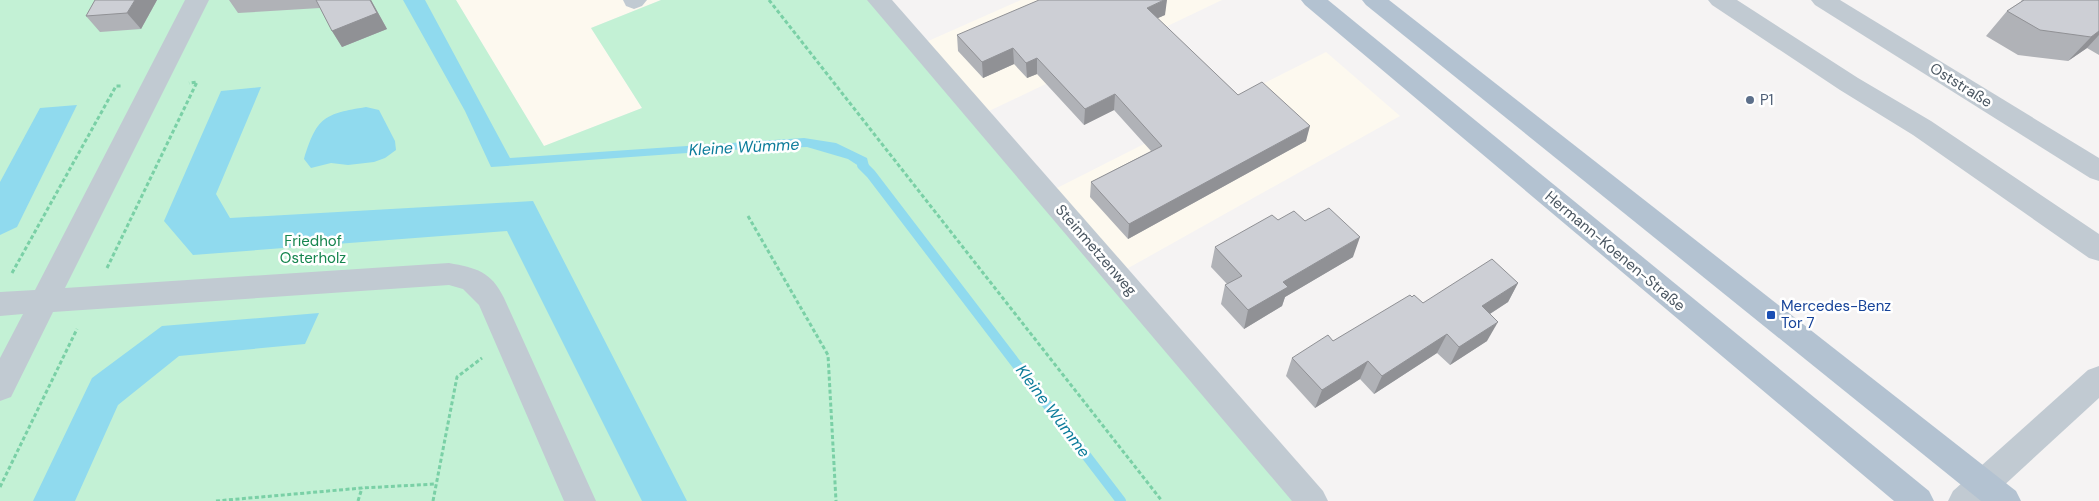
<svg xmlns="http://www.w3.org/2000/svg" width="2099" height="501" viewBox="0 0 2099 501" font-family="'DM Sans',sans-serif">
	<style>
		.commercial { fill: #fdf9ef }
		.green { fill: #c3f1d5 }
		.water { fill: #90daee }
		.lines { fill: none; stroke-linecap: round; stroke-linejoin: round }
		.stream { stroke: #90daee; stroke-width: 10 }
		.path { stroke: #7ad0a6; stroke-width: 3; stroke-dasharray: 4 2.5; stroke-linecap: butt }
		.minor { fill: #c1cad2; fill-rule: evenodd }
		.major { fill: #b3c2d1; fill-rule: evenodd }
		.wall { fill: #b0b2b7 }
		.shaded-wall { fill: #909195 }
		.building { fill: #cdcfd5; stroke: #909195 }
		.service-dot { fill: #5c6f8a; stroke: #fff; stroke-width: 2 }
		.transit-dot { fill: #1a4fb4; stroke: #fff; stroke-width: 2 }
		.labels { text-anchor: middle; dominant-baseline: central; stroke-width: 5; stroke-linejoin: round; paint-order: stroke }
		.street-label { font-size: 15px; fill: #4a5661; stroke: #fff }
		.service-label { font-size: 15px; fill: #4e5e75; stroke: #fff; text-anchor: start }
		.park-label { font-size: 15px; fill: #17864f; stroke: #fff }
		.transit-label { font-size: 15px; fill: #164399; stroke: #fff; text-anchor: start }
		.water-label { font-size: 16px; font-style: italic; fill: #0c7c9b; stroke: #fff }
	</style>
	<rect width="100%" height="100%" fill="#f5f3f3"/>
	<g class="commercial">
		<polygon points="456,0 661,0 591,28 642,108 544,146"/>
		<polygon points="1021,0 1222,0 987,112 926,42"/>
		<polygon points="1326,52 1400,116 1123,271 1053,190"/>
	</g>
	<polygon class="green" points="0,0 456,0 544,146 642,108 591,28 661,0 891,0 1327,501 0,501"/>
	<g class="water">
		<polygon points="403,0 425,0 510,158 804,138 836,143 867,158 871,174 848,159 807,147 729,150 491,167 465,111"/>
		<polygon points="261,87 216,194 230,218 533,201 687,501 642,501 507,231 193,255 164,221 221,91"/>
		<polygon points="77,105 17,227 0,235 0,182 40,108"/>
		<path d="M366,107L379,110L395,141L396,150L385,158L374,162L348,165L331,163L311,168L304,159C317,116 325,114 366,107Z"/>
		<polygon points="319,313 305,344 179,356 118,405 75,501 33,501 92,378 162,326"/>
	</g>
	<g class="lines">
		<polyline class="stream" points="862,165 871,174 1121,501"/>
		<g class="path">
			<polyline points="769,0 1162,501"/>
			<polyline points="748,216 828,355 836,501"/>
			<polyline points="107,268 197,82 189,83"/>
			<polyline points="12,273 116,86 121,86"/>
			<polyline points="0,487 77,329"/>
			<polyline points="216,501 362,488 436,484"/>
			<polyline points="358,501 362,488"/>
			<polyline points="433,501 457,377 482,358"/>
		</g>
		<g class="minor">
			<path d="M185,0H209L65,288L449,263C476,268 491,271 504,298L596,501H564L479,305L463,289L449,285L53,312L11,397L0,401V358L23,314L0,316V292L35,290Z"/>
			<polygon points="623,0 647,0 642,6 634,9 626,6"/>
			<polygon points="867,0 892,0 1323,491 1328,501 1292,501"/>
			<polygon points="1708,0 1737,0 1858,78 1931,121 2099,234 2099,261 2089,258 1913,135 1840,90 1712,5"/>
			<polygon points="1811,0 1840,0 2099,158 2099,181 2090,178 1815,5"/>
			<polygon points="2099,366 2099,398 1987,501 1948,501 1953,491 2088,370"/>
		</g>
		<g class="major">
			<polygon points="1301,0 1328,0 1929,491 1934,501 1894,501 1305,5"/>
			<polygon points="1362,0 1389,0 2016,491 2021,501 1981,501 1366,5"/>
		</g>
	</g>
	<g class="wall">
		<polygon points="95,0 157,0 141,29 100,32 86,16"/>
		<polygon points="229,0 371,0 387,29 342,47 332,31 320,8 238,13"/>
		<polygon points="2021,0 2099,0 2099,55 2087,48 2068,61 2018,55 1986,36 2007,11 2022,1"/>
		<polygon points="1165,15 1157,18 1238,95 1306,141 1128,239 1090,197 1091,182 1151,151 1114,110 1084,125 1037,74 1027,78 1014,64 983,78 958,51 957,35"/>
		<polygon points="1278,220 1305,221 1353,257 1285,297 1282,306 1244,329 1221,304 1225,285 1227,284 1211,267 1215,247"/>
		<polygon points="1518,283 1508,302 1490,314 1487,341 1450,365 1437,353 1374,394 1360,379 1315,408 1286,376 1292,358 1333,341 1412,297 1423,303"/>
	</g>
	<g class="shaded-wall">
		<polygon points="135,0 157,0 141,29 127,13"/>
		<polygon points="370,0 371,0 387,29 342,47 332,31"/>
		<polygon points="1164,0 1167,0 1165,15 1145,24 1147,8"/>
		<polygon points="2099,31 2099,35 2087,48 2068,61 2091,37"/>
		<polygon points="1013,48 1014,64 983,78 982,62"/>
		<polygon points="1037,58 1037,74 1027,78 1026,63"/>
		<polygon points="1115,94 1114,110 1084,125 1085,109"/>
		<polygon points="1310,126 1306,141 1128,239 1129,224"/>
		<polygon points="1360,237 1353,257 1285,297 1282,306 1244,329 1248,310 1283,282"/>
		<polygon points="1518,283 1508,302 1471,326 1482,306"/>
		<polygon points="1498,322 1487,341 1450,365 1459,347"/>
		<polygon points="1447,334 1437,353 1374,394 1382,376"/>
		<polygon points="1368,361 1360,379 1315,408 1322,390"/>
	</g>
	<g class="building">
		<polygon points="95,0 135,0 127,13 86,16"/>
		<polygon points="316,0 370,0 377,13 332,31"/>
		<polygon points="1039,0 1164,0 1147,8 1238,95 1262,82 1310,126 1129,224 1091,182 1162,146 1115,94 1085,109 1037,58 1026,63 1013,48 982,62 957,35"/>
		<polygon points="2024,0 2099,0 2099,31 2091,37 2040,30 2007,11"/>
		<polygon points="1329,208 1360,237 1283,282 1288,287 1248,310 1225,285 1242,276 1215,247 1272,215 1278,220 1294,211 1305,221"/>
		<polygon points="1492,259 1518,283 1482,306 1498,322 1459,347 1447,334 1382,376 1368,361 1322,390 1292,358 1328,335 1333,341 1410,295 1412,297 1414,295 1423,303"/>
	</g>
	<circle class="service-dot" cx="1750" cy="100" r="5"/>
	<rect class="transit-dot" x="1766" y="310" width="10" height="10" rx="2.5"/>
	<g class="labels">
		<g class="street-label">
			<text transform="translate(1961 85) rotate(32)">Oststraße</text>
			<text transform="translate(1096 250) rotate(49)">Steinmetzenweg</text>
			<text transform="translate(1615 251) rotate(40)">Hermann-Koenen-Straße</text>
		</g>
		<g class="service-label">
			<text x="1760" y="100">P1</text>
		</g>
		<g class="park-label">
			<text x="313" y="241">Friedhof<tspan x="313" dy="17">Osterholz</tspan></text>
		</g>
		<g class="transit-label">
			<text x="1781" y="306">Mercedes-Benz<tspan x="1781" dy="17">Tor 7</tspan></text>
		</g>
		<g class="water-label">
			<text transform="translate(744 147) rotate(-3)">Kleine Wümme</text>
			<text transform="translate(1053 411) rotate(53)">Kleine Wümme</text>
		</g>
	</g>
</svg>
